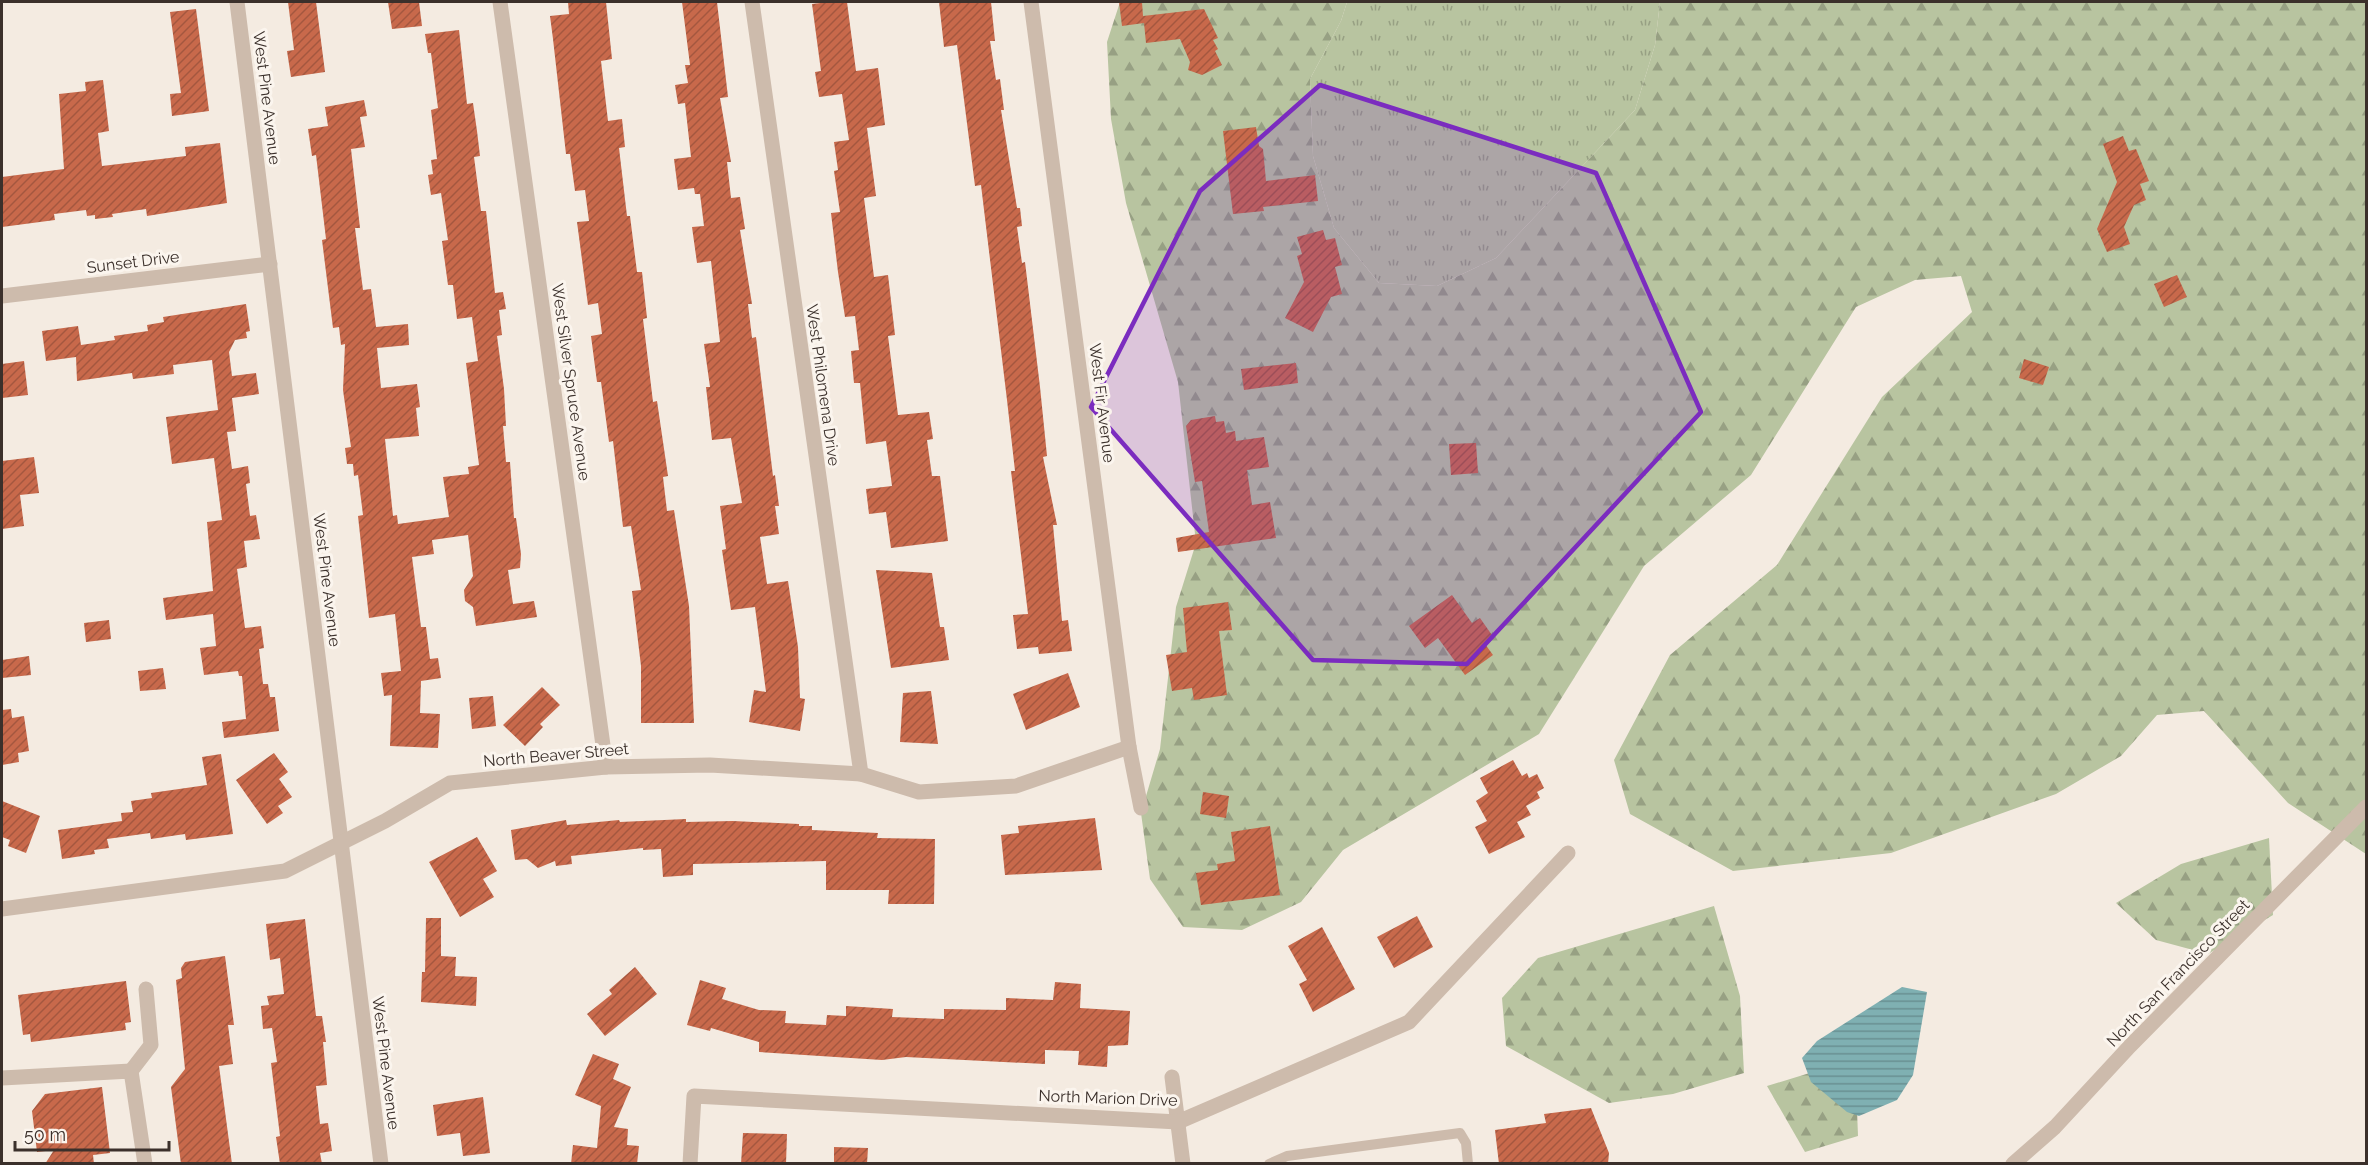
<svg xmlns="http://www.w3.org/2000/svg" width="2368" height="1165" viewBox="0 0 2368 1165" font-family="Raleway,sans-serif">
	<style>
		.grass { fill: url(#grass-tufts) }
		.forest { fill: url(#forest-firs) }
		.water { fill: url(#water-rules) }
		.building { fill: url(#building-hatch) }
		.lines { fill: none; stroke-linecap: round; stroke-linejoin: round }
		.lane { stroke: #cdbbac; stroke-width: 10 }
		.street { stroke: #cdbbac; stroke-width: 15 }
		.marked { fill: #7b2cbf; fill-opacity: 0.2; stroke: #7b2cbf; stroke-width: 4.5; stroke-linejoin: round }
		.labels { text-anchor: middle; dominant-baseline: central; stroke-width: 6; stroke-linejoin: round; paint-order: stroke }
		.street-label { font-size: 16px; fill: #3b302b; stroke: #fbf5ee }
	</style>
	<defs>
		<pattern id="grass-tufts" width="24" height="20" patternUnits="userSpaceOnUse" patternTransform="scale(1.5)"><rect width="24" height="20" fill="#b8c4a0"/><path d="M3 7l-1-3M5 7V3M7 7l1-3M15 17l-1-3M17 17v-4M19 17l1-3" fill="none" stroke="#97a083"/></pattern>
		<pattern id="forest-firs" width="22" height="20" patternUnits="userSpaceOnUse" patternTransform="scale(1.5)"><rect width="22" height="20" fill="#b8c4a0"/><path d="M5 1l3.5 6h-7zM16 11l3.5 6h-7z" fill="#97a083"/></pattern>
		<pattern id="water-rules" width="6" height="5" patternUnits="userSpaceOnUse" patternTransform="scale(1.5)"><rect width="6" height="5" fill="#7fb0b2"/><path d="M0 2.5h6" fill="none" stroke="#699091"/></pattern>
		<pattern id="building-hatch" width="6" height="6" patternUnits="userSpaceOnUse" patternTransform="scale(1.5)"><rect width="6" height="6" fill="#c8694b"/><path d="M-1 1l2-2M0 6l6-6M5 7l2-2" fill="none" stroke="#a4573f"/></pattern>
	</defs>
	<rect width="100%" height="100%" fill="#f4ebe1"/>
	<polygon class="grass" points="1347,2 1660,2 1655,45 1635,110 1496,258 1437,286 1379,283 1334,228 1313,156 1310,79 1341,21"/>
	<g class="forest">
		<polygon points="1120,2 1347,2 1341,21 1310,79 1313,156 1334,228 1379,283 1437,286 1496,258 1635,110 1655,45 1660,2 2366,2 2366,854 2288,803 2204,711 2157,715 2121,756 2056,794 1891,853 1733,871 1630,814 1614,760 1670,655 1777,565 1882,397 1972,312 1961,276 1915,280 1856,307 1751,475 1644,566 1539,734 1343,850 1301,902 1242,930 1183,927 1150,879 1141,813 1160,749 1176,607 1196,543 1178,382 1126,203 1111,119 1107,42"/>
		<polygon points="2269,838 2273,915 2208,954 2156,940 2116,903 2181,864"/>
		<polygon points="1714,906 1740,996 1744,1073 1673,1094 1609,1103 1506,1046 1502,998 1538,958"/>
		<polygon points="1855,1059 1858,1136 1805,1152 1767,1086"/>
	</g>
	<polygon class="water" points="1902,987 1927,992 1913,1075 1897,1100 1859,1116 1847,1112 1811,1082 1802,1058 1817,1041"/>
	<g class="building">
		<polygon points="288,2 316,2 325,72 291,77 287,51 294,50"/>
		<polygon points="388,2 419,2 422,26 392,29"/>
		<polygon points="568,2 606,2 612,59 601,61 608,121 622,119 625,147 619,148 627,216 630,216 637,272 642,272 647,318 643,319 653,402 657,401 668,476 663,477 667,511 674,510 689,606 694,723 641,723 641,666 632,591 641,590 631,526 623,527 613,441 609,442 601,382 597,382 591,336 602,334 598,303 588,305 577,222 589,221 585,190 575,191 570,154 566,154 553,39 550,16 569,14"/>
		<polygon points="682,2 717,2 728,97 720,98 731,162 727,162 731,198 740,197 745,229 740,230 752,304 748,304 752,338 756,337 773,476 775,475 779,506 775,506 779,534 760,537 767,584 788,581 798,647 800,698 805,699 800,731 749,722 754,690 766,692 755,607 731,610 722,550 726,549 720,506 742,503 731,438 712,440 706,387 710,387 704,344 720,342 711,261 697,263 692,227 704,226 700,194 695,194 694,188 678,190 674,159 691,157 685,103 678,104 675,85 688,83 685,65 690,65"/>
		<polygon points="829,2 847,2 856,71 878,68 885,125 867,128 876,196 864,198 874,277 888,275 895,335 888,336 898,415 929,412 933,439 927,440 932,476 940,476 948,541 891,548 886,512 869,514 866,489 892,486 886,441 866,444 860,383 854,383 851,351 859,350 855,316 845,317 838,272 831,213 840,212 834,171 838,170 834,142 849,140 842,94 819,97 815,72 821,71 812,4"/>
		<polygon points="939,2 991,2 995,41 990,41 996,80 1000,79 1004,110 1001,110 1017,208 1020,208 1022,226 1017,227 1022,263 1025,262 1040,387 1047,456 1043,457 1057,525 1053,525 1062,621 1068,620 1072,651 1039,654 1038,647 1017,649 1013,615 1028,614 1011,471 1015,471 1007,400 981,185 975,186 957,45 944,47"/>
		<polygon points="1119,2 1142,2 1143,16 1204,9 1218,38 1213,40 1218,49 1215,51 1222,65 1202,75 1188,70 1190,62 1180,39 1146,43 1144,23 1122,26"/>
		<polygon points="196,9 209,111 172,116 170,94 181,93 170,12"/>
		<polygon points="459,30 467,104 473,103 477,131 480,156 474,157 481,211 486,211 495,293 503,292 506,309 499,310 502,335 497,336 504,389 506,426 503,426 506,462 510,462 514,518 516,518 521,554 520,568 508,570 513,604 534,601 537,617 476,626 473,607 465,601 464,590 473,576 468,535 432,540 434,554 412,557 421,627 426,627 430,659 438,658 441,678 421,681 420,713 440,714 438,748 390,746 392,695 384,696 381,673 401,671 395,614 369,618 358,516 363,515 358,475 354,476 353,464 347,464 345,448 351,447 343,390 345,344 341,345 339,327 333,328 322,240 326,239 316,155 312,156 308,129 328,126 325,107 364,100 367,116 360,117 365,147 351,149 360,228 355,228 363,290 371,289 376,327 408,324 409,345 377,348 381,388 417,384 420,407 416,408 419,436 385,439 393,516 397,515 398,524 449,517 443,477 469,474 468,467 479,465 466,363 478,361 472,317 457,319 453,285 448,285 442,241 448,240 441,193 431,195 428,175 433,174 431,160 437,159 431,110 438,108 431,53 428,53 425,34"/>
		<polygon points="103,80 109,131 98,133 102,166 186,156 185,147 220,143 227,203 147,216 146,209 112,214 113,217 95,219 95,215 87,216 86,210 54,214 55,220 2,227 2,177 64,169 59,94 86,91 85,82"/>
		<polygon points="1256,127 1259,146 1263,149 1266,181 1315,175 1318,201 1263,207 1264,211 1233,214 1223,131"/>
		<polygon points="2123,136 2129,151 2136,149 2149,181 2140,184 2146,200 2134,205 2124,227 2130,244 2107,252 2097,229 2117,182 2103,144"/>
		<polygon points="1323,230 1326,240 1335,238 1342,265 1335,267 1342,294 1331,297 1313,332 1285,318 1304,282 1297,256 1302,254 1297,237"/>
		<polygon points="2177,275 2187,297 2164,307 2154,284"/>
		<polygon points="246,304 250,331 246,332 247,338 235,340 229,352 232,376 256,373 259,394 232,398 236,431 227,432 232,469 248,466 250,483 246,484 250,516 256,515 260,539 244,541 247,567 237,569 245,628 261,626 264,648 259,649 263,684 268,684 270,697 275,697 279,731 224,738 222,722 246,719 242,676 239,676 238,671 204,675 200,648 216,646 213,614 166,620 163,598 213,591 207,522 222,520 214,458 172,464 166,417 218,410 212,360 173,365 174,374 133,379 132,373 77,381 76,357 46,361 42,331 78,326 81,345 115,340 114,336 148,331 147,325 164,322 163,317"/>
		<polygon points="2024,359 2049,367 2043,385 2019,378"/>
		<polygon points="24,361 28,395 2,398 2,364"/>
		<polygon points="1296,363 1298,383 1244,390 1241,369"/>
		<polygon points="1215,416 1216,422 1224,421 1226,433 1235,431 1236,441 1264,437 1269,467 1247,470 1252,505 1270,502 1276,538 1178,552 1176,538 1209,532 1202,481 1195,482 1186,426 1191,420"/>
		<polygon points="1476,443 1478,473 1451,475 1449,444"/>
		<polygon points="34,457 39,493 20,495 24,526 2,529 2,461"/>
		<polygon points="876,570 932,573 940,627 944,627 949,660 891,668"/>
		<polygon points="1452,595 1472,623 1480,618 1494,638 1485,644 1493,655 1465,675 1438,638 1425,648 1409,626"/>
		<polygon points="1228,602 1232,630 1219,631 1227,695 1194,700 1192,688 1172,691 1166,655 1187,652 1183,608"/>
		<polygon points="109,620 111,639 86,642 84,623"/>
		<polygon points="29,656 31,675 2,678 2,660"/>
		<polygon points="163,668 166,689 140,691 138,671"/>
		<polygon points="1068,673 1080,707 1026,730 1013,694"/>
		<polygon points="542,687 560,705 540,724 543,727 525,746 503,725"/>
		<polygon points="931,691 938,744 900,742 903,693"/>
		<polygon points="493,696 496,726 472,729 469,698"/>
		<polygon points="11,709 12,718 24,716 29,751 18,753 19,762 2,765 2,710"/>
		<polygon points="274,753 288,772 279,779 292,797 278,806 283,813 267,824 236,780"/>
		<polygon points="221,754 233,834 186,840 185,834 151,839 150,833 107,839 109,848 94,850 95,854 62,859 58,830 122,821 121,813 133,812 131,801 152,798 151,793 207,785 202,757"/>
		<polygon points="1513,760 1522,776 1527,773 1529,778 1537,774 1544,788 1537,792 1540,798 1526,806 1531,815 1517,822 1525,837 1489,854 1475,827 1487,821 1476,801 1488,793 1480,778"/>
		<polygon points="1203,792 1229,796 1226,818 1200,814"/>
		<polygon points="2,801 40,816 26,853 8,846 10,840 2,837"/>
		<polygon points="1095,818 1102,870 1005,875 1001,835 1019,833 1018,826"/>
		<polygon points="686,819 686,822 733,821 799,824 799,826 812,826 812,830 878,833 877,838 935,839 934,904 888,904 889,890 826,890 826,861 693,864 693,875 663,877 661,849 643,850 643,848 571,856 572,864 556,866 555,861 538,868 527,859 515,860 511,830 566,820 567,825 619,820 620,822"/>
		<polygon points="1270,826 1280,895 1201,905 1196,873 1218,870 1217,864 1235,861 1231,832"/>
		<polygon points="477,837 497,871 483,879 494,897 460,917 429,862"/>
		<polygon points="1417,916 1433,947 1394,968 1377,937"/>
		<polygon points="426,918 441,918 441,956 456,957 455,976 477,977 476,1006 421,1002 422,972 425,972"/>
		<polygon points="305,919 316,1016 322,1016 326,1042 323,1042 327,1085 316,1086 320,1124 328,1123 332,1151 320,1153 322,1164 280,1164 276,1137 280,1136 271,1063 277,1062 272,1028 263,1029 261,1006 269,1005 267,996 284,994 280,958 270,960 266,924"/>
		<polygon points="1322,927 1355,989 1313,1012 1299,984 1307,980 1288,946"/>
		<polygon points="225,956 234,1025 228,1025 233,1064 219,1066 232,1164 181,1164 171,1087 185,1069 176,980 182,978 181,968 185,962"/>
		<polygon points="635,967 657,994 605,1036 587,1014 612,994 609,990"/>
		<polygon points="700,980 726,988 722,999 759,1010 786,1011 785,1023 826,1025 827,1015 846,1016 846,1006 893,1009 892,1017 944,1019 944,1009 1006,1010 1006,998 1053,1000 1055,982 1081,984 1080,1008 1130,1011 1128,1045 1108,1046 1107,1067 1078,1065 1079,1051 1045,1050 1045,1064 906,1057 882,1060 759,1052 759,1042 711,1028 710,1031 687,1025"/>
		<polygon points="126,981 131,1022 125,1023 126,1030 31,1042 30,1034 23,1035 18,995"/>
		<polygon points="593,1054 619,1064 613,1079 631,1087 614,1127 628,1129 627,1145 639,1146 637,1164 571,1164 573,1145 597,1148 601,1106 575,1095"/>
		<polygon points="102,1087 110,1153 93,1155 94,1164 45,1164 54,1150 37,1152 32,1111 45,1094"/>
		<polygon points="483,1097 490,1153 463,1156 460,1133 437,1136 433,1105"/>
		<polygon points="1591,1108 1609,1153 1608,1164 1499,1164 1495,1130 1546,1123 1544,1114"/>
		<polygon points="743,1133 787,1134 786,1164 741,1164"/>
		<polygon points="834,1147 868,1148 867,1164 834,1164"/>
	</g>
	<g class="lines">
		<polyline class="lane" points="1269,1164 1287,1156 1460,1133 1466,1143 1468,1164"/>
		<g class="street">
			<polyline points="237,2 381,1164"/>
			<polyline points="500,2 606,767"/>
			<polyline points="752,2 861,774"/>
			<polyline points="1031,2 1129,747 1141,808"/>
			<polyline points="2,296 270,264"/>
			<polyline points="2,909 285,871 385,821 450,783 606,767 710,765 861,774 919,792 1016,786 1129,747"/>
			<polyline points="131,1071 151,1045 146,989"/>
			<polyline points="1172,1077 1183,1164"/>
			<polyline points="2,1078 131,1071 145,1164"/>
			<polyline points="690,1164 694,1096 1178,1122 1409,1022 1568,853"/>
			<polyline points="2013,1164 2055,1127 2130,1046 2366,807"/>
		</g>
	</g>
	<path class="marked" d="M1320,85L1596,173L1701,412L1467,664L1313,660L1091,407L1200,191Z"/>
	<g class="labels">
		<g class="street-label">
			<text transform="translate(267 98) rotate(83)">West Pine Avenue</text>
			<text transform="translate(133 262) rotate(-7)">Sunset Drive</text>
			<text transform="translate(571 382) rotate(82)">West Silver Spruce Avenue</text>
			<text transform="translate(823 385) rotate(82)">West Philomena Drive</text>
			<text transform="translate(1102 403) rotate(83)">West Fir Avenue</text>
			<text transform="translate(327 580) rotate(83)">West Pine Avenue</text>
			<text transform="translate(556 755) rotate(-5)">North Beaver Street</text>
			<text transform="translate(2178 973) rotate(-46)">North San Francisco Street</text>
			<text transform="translate(386 1063) rotate(83)">West Pine Avenue</text>
			<text transform="translate(1108 1098) rotate(2)">North Marion Drive</text>
		</g>
	</g>
	<rect width="2368" height="1165" fill="none" stroke="#3b302b" stroke-width="6"/>
	<path d="M15 1141v9h154v-9" fill="none" stroke="#3b302b" stroke-width="3"/>
	<text x="24" y="1141" font-size="18" fill="#3b302b" stroke="#fbf5ee" stroke-width="4.5" paint-order="stroke">50 m</text>
</svg>
